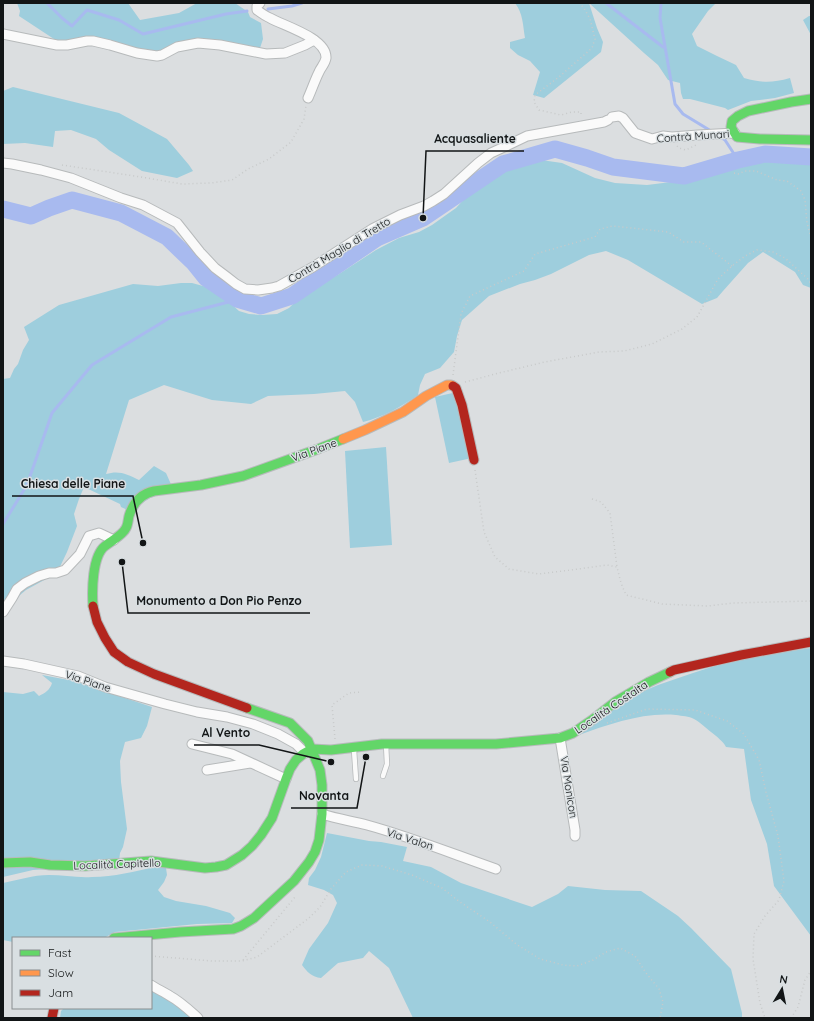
<svg xmlns="http://www.w3.org/2000/svg" width="814" height="1021" viewBox="0 0 814 1021" font-family="Quicksand,sans-serif">
	<style>
		.green { fill: #9ecedd }
		.lines { fill: none; stroke-linecap: round; stroke-linejoin: round }
		.stream { stroke: #a8baef; stroke-width: 3 }
		.river { stroke: #a8baef; stroke-width: 17 }
		.lane-casing { stroke: #b7babb; stroke-width: 6 }
		.street-casing { stroke: #b7babb; stroke-width: 11 }
		.fast-casing { stroke: #b7babb; stroke-width: 11 }
		.slow-casing { stroke: #b7babb; stroke-width: 11 }
		.jam-casing { stroke: #b7babb; stroke-width: 11 }
		.path { stroke: #c8caca; stroke-width: 1.5; stroke-dasharray: 1 3; stroke-linecap: butt }
		.lane { stroke: #fafafa; stroke-width: 4.5 }
		.street { stroke: #fafafa; stroke-width: 9 }
		.fast { stroke: #63d668; stroke-width: 9 }
		.slow { stroke: #ff974d; stroke-width: 9 }
		.jam { stroke: #b3261e; stroke-width: 9 }
		.labels { text-anchor: middle; dominant-baseline: central; stroke-width: 3; stroke-linejoin: round; paint-order: stroke }
		.street-label { font-size: 11px; fill: #121516; stroke: #d9dfe2 }
		.leader { fill: none; stroke: #121516; stroke-width: 1.5 }
		.callout-dot { fill: #121516; stroke: #d9dfe2; stroke-width: 1.5 }
		.callout-label { font-size: 12px; text-anchor: middle; font-weight: bold; fill: #121516; stroke: #d9dfe2; stroke-width: 3; stroke-linejoin: round; paint-order: stroke }
	</style>
	<rect width="100%" height="100%" fill="#dbdee0"/>
	<g class="green">
		<polygon points="17,3 128,3 140,20 179,13 197,3 235,3 248,12 250,17 261,23 263,39 258,54 199,46 159,57 69,40 57,41 19,16 20,11"/>
		<path d="M515,3H589L597,28L603,42L601,52L544,98L533,95L540,72L530,61L518,55L510,48V42L525,38C523,26 523,13 515,3Z"/>
		<path d="M589,3H716L708,11L692,34L697,46L717,56L736,65L744,78C762,83 772,83 790,78L794,93L775,98L751,101L728,110L725,108L690,99H683L681,93L680,83L668,80L658,65L644,53Z"/>
		<polygon points="809,16 811,16 811,35 803,20"/>
		<polygon points="13,87 119,113 167,139 189,165 193,171 177,178 142,171 109,150 96,139 71,130 55,131 53,147 25,143 3,144 3,91"/>
		<path d="M773,157L811,161V288L803,285L795,272L763,252L748,263L723,291L717,298L702,304L628,260L606,251L589,255L551,274L535,280L520,284L489,296L462,320L457,336L454,352L440,368L425,374L420,385L418,395C401,407 383,417 363,422L355,402L345,391L314,394L268,396L251,404L212,400L164,385L129,400L106,474C119,470 127,474 139,480L154,466L166,473L174,491C153,496 148,497 132,512L121,507L120,504L84,487L79,499L74,514L77,526L67,552L57,573L26,590L20,595L5,616H3V379L10,378L14,369L18,364L23,350L29,340L24,327L59,305L133,284L158,286L181,283H192L203,286L212,288L217,291L239,311L249,314L262,315L277,314L289,308L299,298L312,289L339,274L376,250L399,238L419,232L432,225L456,208L476,186L501,170L527,160H541L562,163L595,178L615,183L647,185L679,181L696,177L757,158Z"/>
		<polygon points="457,392 472,458 449,463 435,397"/>
		<polygon points="386,447 392,545 350,548 345,451"/>
		<path d="M811,648V936L774,886L767,844L751,800L744,749L726,747C723,741 717,737 711,732C706,728 700,722 694,719C689,716 682,716 676,715C643,712 610,724 579,735L601,715L644,691L658,685L693,673L733,660Z"/>
		<path d="M42,675L74,681L152,707L147,726L141,738L125,742L120,761L121,782L127,829L123,847L120,853L118,869H48L33,870L3,877V692L23,694L34,691L39,696C45,693 50,690 52,683Z"/>
		<path d="M327,833L369,841L381,842L407,847L403,861L431,867L461,883L532,907L558,894L568,886L605,890L641,891L678,916L691,928L731,969L742,1013V1018H413L389,968L369,951L363,958L338,963L321,978C312,977 307,972 302,965L309,949L328,923L337,903L333,895L324,890L308,885L309,878L315,870L321,857Z"/>
		<path d="M156,867L166,868L167,875L164,882L158,890L164,897L176,901L206,906L230,913L235,918L232,923L197,924L115,932L104,938H13V942L3,940V883C18,880 33,875 49,875C63,875 77,878 92,877C114,877 135,871 156,867Z"/>
		<polygon points="151,988 173,1002 191,1018 60,1018 61,1011 64,1008 151,1008"/>
	</g>
	<g class="lines">
		<g class="stream">
			<polyline points="47,3 62,18 72,26 87,10 119,20 143,34 226,14 247,11"/>
			<polyline points="606,3 663,47"/>
			<polyline points="661,3 660,18 675,104 683,114 711,131"/>
			<polyline points="268,9 292,6 302,3"/>
			<polyline points="719,136 725,140 738,160"/>
			<polyline points="3,524 27,485 52,413 92,365 171,317 240,299"/>
		</g>
		<polyline class="river" points="3,209 31,216 49,208 72,200 121,213 167,237 194,263 206,278 237,299 261,306 292,296 377,238 423,218 503,164 555,149 587,158 613,167 684,176 738,160 765,154 811,157"/>
		<defs>
			<g id="lane">
				<polyline points="354,750 356,779"/>
				<polyline points="383,776 387,764 386,744"/>
			</g>
			<g id="street">
				<path d="M260,3L257,6V10C261,13 265,16 270,18C284,26 327,38 326,58C325,64 321,67 319,72C315,80 312,89 308,98"/>
				<polyline points="3,34 57,45 67,45 87,41 93,41 110,45 137,53 157,56 162,55 177,47 198,43 220,45 266,54 285,53 305,45 314,40"/>
				<polyline points="612,117 619,116 623,118 635,133 652,139 663,136 672,137 698,135 735,133"/>
				<polyline points="3,163 12,164 41,170 71,178 121,198 143,205 177,223 200,252 215,268 227,277 236,284 245,289 258,290 272,288 279,286 313,267 372,229 400,215 424,206 433,201 444,194 478,163 491,153 502,148 527,136 604,122 608,120"/>
				<polyline points="3,612 12,598 17,589 25,583 39,576 49,573 56,573 65,570 80,554 89,536 99,533 114,540"/>
				<polyline points="3,661 24,664 78,676 105,687 165,704 197,712 227,717 253,724 278,734 296,744 305,753"/>
				<polyline points="560,738 575,830 575,836"/>
				<polyline points="192,744 232,754 286,779"/>
				<polyline points="207,770 250,763"/>
				<path d="M322,814C337,819 352,821 367,825C411,837 453,854 496,869"/>
				<path d="M151,985C157,989 164,992 170,996C181,1002 189,1010 198,1018"/>
			</g>
			<g id="fast">
				<polyline points="811,99 791,102 748,111 738,116 732,121 731,127 737,137 760,139 811,140"/>
				<path d="M93,606C92,591 92,556 105,546C111,541 123,535 126,528C128,525 128,520 129,516C133,503 140,494 154,491L201,485L243,476L318,449L343,439"/>
				<polyline points="312,749 331,750 382,744 496,744 560,738 573,733 592,720 615,702 649,682 670,672"/>
				<polyline points="3,863 30,862 50,865 85,866 151,861 205,868 216,867 226,865 242,855 252,846 261,835 272,818 286,779 290,769 296,760 303,754 312,749"/>
				<polyline points="114,938 180,932 233,929 241,926 254,918 294,881 309,862 315,852 319,840 322,814 322,785 320,770 308,741 290,723 247,708"/>
			</g>
			<polyline id="slow" points="343,439 365,430 403,412 426,396 447,385 451,385 453,386"/>
			<g id="jam">
				<polyline points="453,386 456,388 462,405 474,460"/>
				<polyline points="93,606 97,622 105,638 114,652 128,662 154,674 247,708"/>
				<polyline points="670,672 674,670 741,655 811,642"/>
				<polyline points="52,1018 54,1008"/>
			</g>
		</defs>
		<use href="#lane" class="lane-casing"/>
		<use href="#street" class="street-casing"/>
		<use href="#fast" class="fast-casing"/>
		<use href="#slow" class="slow-casing"/>
		<use href="#jam" class="jam-casing"/>
		<g class="path">
			<polyline points="579,3 584,8 590,19 595,39 592,48 559,77 535,95 534,102 539,110 561,115 572,112 581,112 581,116"/>
			<polyline points="677,146 679,148 686,150 696,145"/>
			<polyline points="62,165 141,177 182,184 211,183 232,180 248,169 269,159 291,142 304,119 306,106"/>
			<polyline points="734,173 738,174 745,171 756,171 777,180 787,181 801,191 805,200 807,223 811,237"/>
			<polyline points="453,375 461,314 470,296 524,271 535,254 595,237 600,229 613,226 668,232 684,242 701,242 732,266"/>
			<polyline points="465,382 499,373 545,362 599,352 624,351 652,344 682,329 697,317 718,279 732,266 745,256 757,250 773,252 785,258 809,280 811,285"/>
			<polyline points="475,470 484,532 495,557 509,569 539,574 571,570 607,565 617,567 621,583 626,595 662,604 708,606 733,603 811,601"/>
			<polyline points="592,499 601,502 610,513 617,567"/>
			<polyline points="607,723 647,709 695,710 727,721 744,734 759,760 766,792 778,836 784,881 779,900 765,916 754,934 753,959 760,1003 765,1018"/>
			<polyline points="335,739 332,705 349,693 362,692"/>
			<polyline points="151,956 212,961 242,961 257,957 309,918 320,907 331,889 346,872 362,865 382,866 412,875 442,888 460,902 490,922 516,944 540,959 563,965 577,966 593,960 606,952 620,948 635,956 646,973 659,989 663,1002 660,1018"/>
			<polyline points="243,960 295,897"/>
			<polyline points="791,1018 798,1007 805,980 811,971"/>
		</g>
		<use href="#lane" class="lane"/>
		<use href="#street" class="street"/>
		<use href="#fast" class="fast"/>
		<use href="#slow" class="slow"/>
		<use href="#jam" class="jam"/>
	</g>
	<g class="labels">
		<g class="street-label">
			<text transform="translate(693 136) rotate(-4)">Contrà Munari</text>
			<text transform="translate(339 250) rotate(-31)">Contrà Maglio di Tretto</text>
			<text transform="translate(314 450) rotate(-20)">Via Piane</text>
			<text transform="translate(88 681) rotate(18)">Via Piane</text>
			<text transform="translate(611 707) rotate(-34)">Località Costalta</text>
			<text transform="translate(569 787) rotate(81)">Via Monicon</text>
			<text transform="translate(410 839) rotate(18)">Via Valon</text>
			<text transform="translate(117 864) rotate(-2)">Località Capitello</text>
		</g>
	</g>
	<path class="leader" d="M423 218L426 151H524M143 543L133 496H12M122 562L128 613H310M331 762L259 745H194M366 757L357 808H291"/>
	<g class="callout-dot">
		<circle cx="423" cy="218" r="4"/>
		<circle cx="143" cy="543" r="4"/>
		<circle cx="122" cy="562" r="4"/>
		<circle cx="331" cy="762" r="4"/>
		<circle cx="366" cy="757" r="4"/>
	</g>
	<g class="callout-label">
		<text x="475" y="143">Acquasaliente</text>
		<text x="73" y="488">Chiesa delle Piane</text>
		<text x="219" y="605">Monumento a Don Pio Penzo</text>
		<text x="226" y="737">Al Vento</text>
		<text x="324" y="800">Novanta</text>
	</g>
	<rect width="814" height="1021" fill="none" stroke="#121516" stroke-width="8"/>
	<rect x="12" y="937" width="140" height="72" fill="#d9dfe2" stroke="#898e90"/>
	<rect x="20" y="950" width="20" height="6" fill="#63d668" stroke="#898e90"/>
	<text x="48" y="957" font-size="12" fill="#121516">Fast</text>
	<rect x="20" y="970" width="20" height="6" fill="#ff974d" stroke="#898e90"/>
	<text x="48" y="977" font-size="12" fill="#121516">Slow</text>
	<rect x="20" y="990" width="20" height="6" fill="#b3261e" stroke="#898e90"/>
	<text x="48" y="997" font-size="12" fill="#121516">Jam</text>
	<g transform="translate(782 989) rotate(10)" stroke="#d9dfe2" stroke-width="3" paint-order="stroke">
	<path d="M0-3L7 15L0 10L-7 15Z" fill="#121516"/>
	<text y="-6" font-size="11" font-weight="bold" text-anchor="middle" fill="#121516">N</text>
	</g>
</svg>
